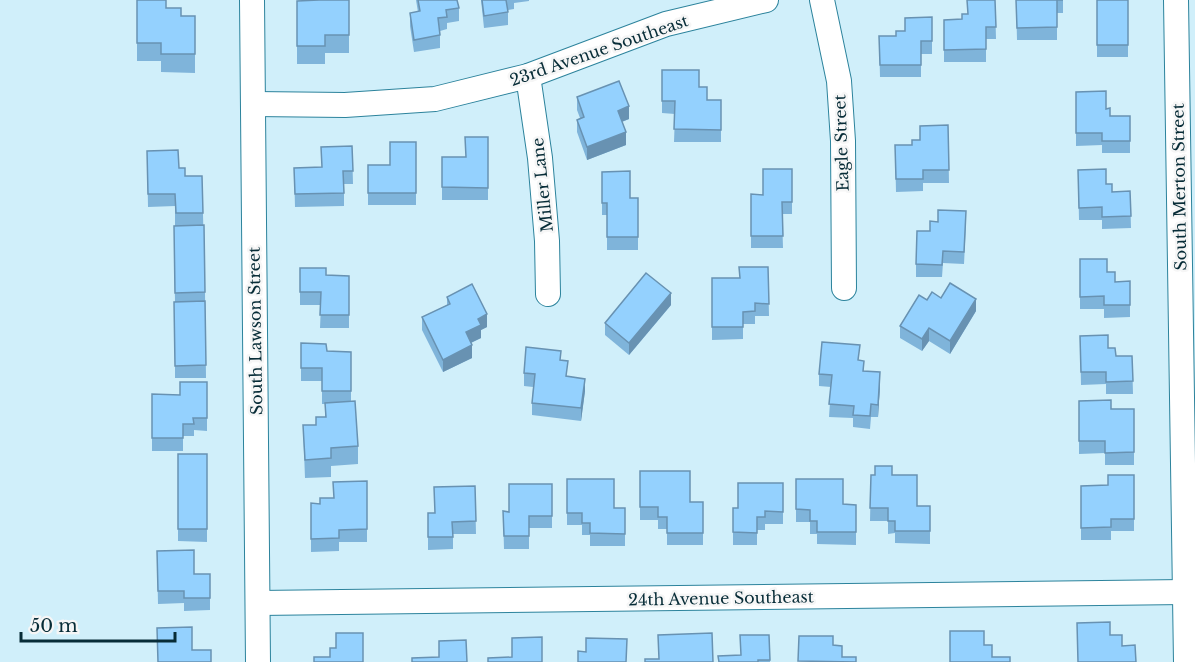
<svg xmlns="http://www.w3.org/2000/svg" width="1195" height="662" viewBox="0 0 1195 662" font-family="'Libre Baskerville',serif">
	<style>
		.lines { fill: none; stroke-linecap: round; stroke-linejoin: round }
		.street-casing { stroke: #2c839c; stroke-width: 26 }
		.street { stroke: #fff; stroke-width: 24 }
		.wall { fill: #7fb4da }
		.shaded-wall { fill: #6892b2 }
		.building { fill: #94d1fe; stroke: #6892b2; stroke-width: 1.5 }
		.labels { text-anchor: middle; dominant-baseline: central; stroke-width: 5; stroke-linejoin: round; paint-order: stroke }
		.street-label { font-size: 16px; fill: #072c37; stroke: #f6f6f6 }
	</style>
	<rect width="100%" height="100%" fill="#d0effa"/>
	<g class="lines">
		<defs>
			<g id="street">
				<polyline points="252,0 258,662"/>
				<polyline points="822,0 839,81 843,141 844,288"/>
				<polyline points="1176,0 1186,662"/>
				<polyline points="528,76 540,158 547,241 548,294"/>
				<polyline points="253,104 345,105 435,99 528,76 666,24 766,0"/>
				<polyline points="258,603 1185,592"/>
			</g>
		</defs>
		<use href="#street" class="street-casing"/>
		<use href="#street" class="street"/>
	</g>
	<g class="wall">
		<polygon points="137,0 166,8 181,16 195,16 195,73 161,72 161,61 137,61"/>
		<polygon points="349,0 349,53 325,53 325,64 297,64 297,1"/>
		<polygon points="416,0 457,0 459,8 459,21 447,23 447,29 440,31 440,48 414,52 410,26 410,13 418,12"/>
		<polygon points="481,0 529,0 529,1 514,3 514,9 508,10 508,25 484,28"/>
		<polygon points="995,0 996,39 986,39 986,62 944,62 944,20 962,19 967,14"/>
		<polygon points="1016,0 1063,0 1063,13 1057,13 1057,40 1017,40"/>
		<rect x="1097" y="0" width="31" height="57"/>
		<polygon points="932,17 932,54 921,54 921,77 880,77 879,36 896,36 905,31"/>
		<polygon points="662,70 699,87 707,100 721,100 721,142 674,142 675,114 662,113"/>
		<polygon points="1076,92 1106,109 1110,116 1130,116 1130,153 1102,153 1102,145 1076,146"/>
		<polygon points="577,97 629,119 622,122 626,145 587,160 577,132 577,120 580,118 577,110"/>
		<polygon points="948,125 949,183 923,183 923,191 896,192 895,145 912,145 920,140"/>
		<polygon points="488,137 488,200 442,200 442,157 465,157"/>
		<polygon points="416,142 416,205 368,205 368,165 390,165"/>
		<polygon points="352,146 353,184 344,184 344,206 295,207 294,168 322,167"/>
		<polygon points="147,151 179,168 185,176 202,176 205,292 206,378 175,378 175,302 174,238 175,226 175,206 148,207"/>
		<polygon points="792,169 792,214 782,214 783,248 751,248 751,194 763,195"/>
		<polygon points="1078,170 1106,184 1112,192 1130,191 1131,228 1102,229 1102,220 1079,220"/>
		<polygon points="602,172 630,198 638,198 638,250 607,250 607,215 602,215"/>
		<polygon points="966,223 964,264 943,263 942,277 916,277 916,264 930,231"/>
		<polygon points="1080,259 1107,272 1115,282 1130,281 1130,317 1104,318 1104,309 1080,309"/>
		<polygon points="768,267 769,316 755,316 755,324 743,324 743,339 712,340 712,278 739,278"/>
		<polygon points="300,268 326,275 349,276 349,328 320,328 321,305 300,305"/>
		<polygon points="447,297 487,327 481,330 481,338 471,343 472,358 443,372 422,330 422,317 447,305"/>
		<polygon points="941,298 976,311 950,354 929,341 922,351 900,338 900,326 927,300"/>
		<polygon points="671,305 629,355 605,335 605,323"/>
		<polygon points="1080,336 1108,348 1116,356 1132,356 1133,394 1106,394 1106,384 1081,385"/>
		<polygon points="301,343 327,351 351,352 351,402 358,446 358,464 331,466 331,477 305,478 303,425 316,425 325,417 325,404 322,404 322,381 301,381"/>
		<polygon points="561,360 567,377 585,391 581,421 532,415 532,403 533,387 524,386 524,373"/>
		<polygon points="860,360 864,371 880,385 878,417 871,417 870,429 853,427 853,418 829,417 831,387 819,386 819,374"/>
		<polygon points="207,382 207,431 194,430 194,436 183,436 183,451 152,451 152,394 180,395"/>
		<polygon points="1079,401 1111,409 1134,409 1134,465 1105,465 1105,453 1079,454"/>
		<polygon points="178,454 207,454 207,542 178,541"/>
		<polygon points="640,471 690,502 703,502 703,545 667,545 667,529 658,529 658,520 640,520"/>
		<polygon points="871,475 892,475 917,506 930,506 930,544 895,543 895,533 888,534 888,521 870,521"/>
		<polygon points="1134,475 1134,531 1111,531 1111,540 1081,540 1081,486 1108,485"/>
		<polygon points="567,479 614,508 625,508 625,546 590,546 590,535 582,535 582,525 567,525"/>
		<polygon points="796,479 843,504 856,505 856,545 817,544 817,534 810,534 810,522 796,522"/>
		<polygon points="367,481 367,542 339,542 339,551 311,552 311,503 320,504 334,498"/>
		<polygon points="783,483 783,524 765,524 765,530 757,530 757,545 733,545 733,508 738,508"/>
		<polygon points="552,484 552,528 529,528 529,549 504,549 503,511 509,512"/>
		<polygon points="475,486 476,534 453,534 453,549 428,550 428,513 435,513"/>
		<polygon points="157,551 194,574 210,574 210,610 184,611 184,603 158,604"/>
		<polygon points="769,635 770,662 718,662 741,655"/>
	</g>
	<g class="shaded-wall">
		<polygon points="629,106 629,119 618,123 618,111"/>
		<polygon points="626,132 626,145 587,160 587,147"/>
		<polygon points="671,293 671,305 629,355 629,343"/>
		<polygon points="976,299 976,311 950,354 950,341"/>
		<polygon points="487,314 487,327 481,330 481,338 466,345 466,332 478,319"/>
		<polygon points="929,328 929,341 922,351 922,339"/>
		<polygon points="472,345 472,358 443,372 443,360"/>
		<polygon points="880,372 880,385 878,417 878,405"/>
		<polygon points="585,379 585,391 581,421 581,408"/>
	</g>
	<g class="building">
		<polygon points="137,0 166,0 166,8 181,8 181,16 195,16 195,54 161,54 161,43 137,43"/>
		<polygon points="319,0 349,0 349,35 325,35 325,46 297,46 297,1"/>
		<polygon points="418,0 457,0 459,8 446,10 447,17 438,18 440,35 414,40 410,13 420,11"/>
		<polygon points="482,0 506,0 508,12 484,16"/>
		<polygon points="967,0 995,0 996,27 986,27 986,49 944,50 944,20 962,19 962,14 968,14"/>
		<polygon points="1016,0 1063,0 1057,0 1057,27 1017,28"/>
		<rect x="1097" y="0" width="31" height="45"/>
		<polygon points="932,17 932,41 921,41 921,65 880,65 879,36 896,36 896,31 905,31 905,18"/>
		<polygon points="662,70 699,70 699,87 707,87 707,100 721,100 721,130 674,129 675,101 662,101"/>
		<polygon points="619,81 629,106 618,111 626,132 587,147 577,120 584,117 577,97"/>
		<polygon points="1106,91 1106,109 1110,108 1110,116 1130,116 1130,141 1102,141 1102,133 1076,133 1076,92"/>
		<polygon points="948,125 949,170 923,170 923,179 896,179 895,145 912,145 912,140 920,140 920,126"/>
		<polygon points="465,137 488,137 488,188 442,187 442,157 466,157"/>
		<polygon points="390,142 416,142 416,193 368,193 368,165 390,165"/>
		<polygon points="352,146 353,171 343,171 344,193 295,194 294,168 322,167 321,147"/>
		<polygon points="178,150 179,168 185,168 185,176 202,176 203,213 176,213 175,194 148,194 147,151"/>
		<polygon points="763,169 792,169 792,202 782,202 783,236 751,236 751,194 763,195"/>
		<polygon points="1106,169 1106,184 1112,184 1112,192 1130,191 1131,216 1102,217 1102,207 1079,208 1078,170"/>
		<polygon points="630,171 630,198 638,198 638,237 607,237 607,203 602,203 602,172"/>
		<polygon points="938,210 966,211 964,252 943,251 942,265 916,264 917,231 930,231 930,221 938,222"/>
		<polygon points="204,225 205,292 175,293 174,226"/>
		<polygon points="1080,259 1107,259 1107,272 1115,272 1115,282 1130,281 1130,305 1104,305 1104,296 1080,297"/>
		<polygon points="739,267 768,267 769,304 755,303 755,311 743,312 743,327 712,327 712,278 740,278"/>
		<polygon points="300,268 326,268 326,275 349,276 349,315 320,315 321,292 300,292"/>
		<polygon points="646,273 671,293 629,343 605,323"/>
		<polygon points="950,283 976,299 950,341 929,328 922,339 900,326 919,295 927,300 932,292 941,298"/>
		<polygon points="472,284 487,314 478,319 481,325 466,332 472,345 443,360 422,317 450,304 447,297"/>
		<polygon points="205,301 206,365 175,366 174,302"/>
		<polygon points="1108,335 1108,348 1115,348 1116,356 1132,356 1133,381 1106,382 1106,372 1081,372 1080,336"/>
		<polygon points="822,342 860,345 858,360 864,361 863,371 880,372 878,405 871,404 870,416 853,415 854,406 829,404 832,375 819,374"/>
		<polygon points="301,343 326,344 327,351 351,352 351,391 322,391 322,368 301,368"/>
		<polygon points="526,347 561,351 560,360 568,361 566,376 585,379 581,408 532,403 535,374 524,373"/>
		<polygon points="180,382 207,382 207,418 193,418 194,424 183,424 183,438 152,438 152,394 180,395"/>
		<polygon points="1111,400 1111,409 1134,409 1134,452 1105,453 1105,441 1079,441 1079,401"/>
		<polygon points="355,401 358,446 331,448 331,458 305,460 303,425 316,425 316,417 326,417 325,403"/>
		<rect x="178" y="454" width="29" height="75"/>
		<polygon points="875,466 892,466 892,475 917,475 917,506 930,506 930,531 895,531 895,521 888,521 888,508 870,508 871,475 875,475"/>
		<polygon points="640,471 690,471 690,502 703,502 703,533 667,533 667,517 658,517 658,507 640,507"/>
		<polygon points="1108,475 1134,475 1134,519 1111,519 1111,527 1081,528 1081,486 1108,485"/>
		<polygon points="567,479 614,479 614,508 625,508 625,534 590,533 590,523 582,523 582,513 567,513"/>
		<polygon points="796,479 843,479 843,504 856,505 856,532 817,532 817,521 810,521 810,510 796,509"/>
		<polygon points="367,481 367,529 339,530 339,538 311,539 311,503 320,504 320,498 334,498 333,482"/>
		<polygon points="738,483 783,483 783,512 765,511 765,517 757,517 757,533 733,532 733,508 738,508"/>
		<polygon points="509,484 552,484 552,516 529,516 529,536 504,536 503,511 509,512"/>
		<polygon points="475,486 476,521 452,522 453,537 428,537 428,513 435,513 434,487"/>
		<polygon points="194,550 194,574 210,574 210,598 184,598 184,591 158,591 157,551"/>
		<polygon points="1110,622 1110,635 1122,635 1122,646 1135,645 1136,662 1078,662 1077,623"/>
		<polygon points="192,627 192,650 211,650 211,662 158,662 157,628"/>
		<polygon points="950,631 984,631 984,645 992,645 992,657 1010,657 1010,662 950,662"/>
		<polygon points="336,633 363,633 363,662 314,662 314,657 330,657 330,648 336,648"/>
		<polygon points="712,633 713,662 645,662 645,659 659,659 658,635"/>
		<polygon points="740,635 769,635 770,660 758,660 758,662 719,662 718,656 741,655"/>
		<polygon points="799,636 833,636 833,645 842,646 842,657 856,657 856,662 798,661"/>
		<polygon points="542,637 542,662 488,662 488,658 512,657 512,638"/>
		<polygon points="586,638 627,639 626,662 578,662 578,651 586,652"/>
		<polygon points="466,640 467,662 412,662 412,658 439,657 439,641"/>
	</g>
	<g class="labels">
		<g class="street-label">
			<text transform="translate(599 50) rotate(-19)">23rd Avenue Southeast</text>
			<text transform="translate(841 143) rotate(-92)">Eagle Street</text>
			<text transform="translate(542 185) rotate(-96)">Miller Lane</text>
			<text transform="translate(1179 187) rotate(-91)">South Merton Street</text>
			<text transform="translate(255 331) rotate(-91)">South Lawson Street</text>
			<text transform="translate(721 598) rotate(-1)">24th Avenue Southeast</text>
		</g>
	</g>
	<path d="M21 632v9h154v-9" fill="none" stroke="#072c37" stroke-width="3"/>
	<text x="30" y="632" font-size="18" fill="#072c37" stroke="#f6f6f6" stroke-width="4.5" paint-order="stroke">50 m</text>
</svg>
